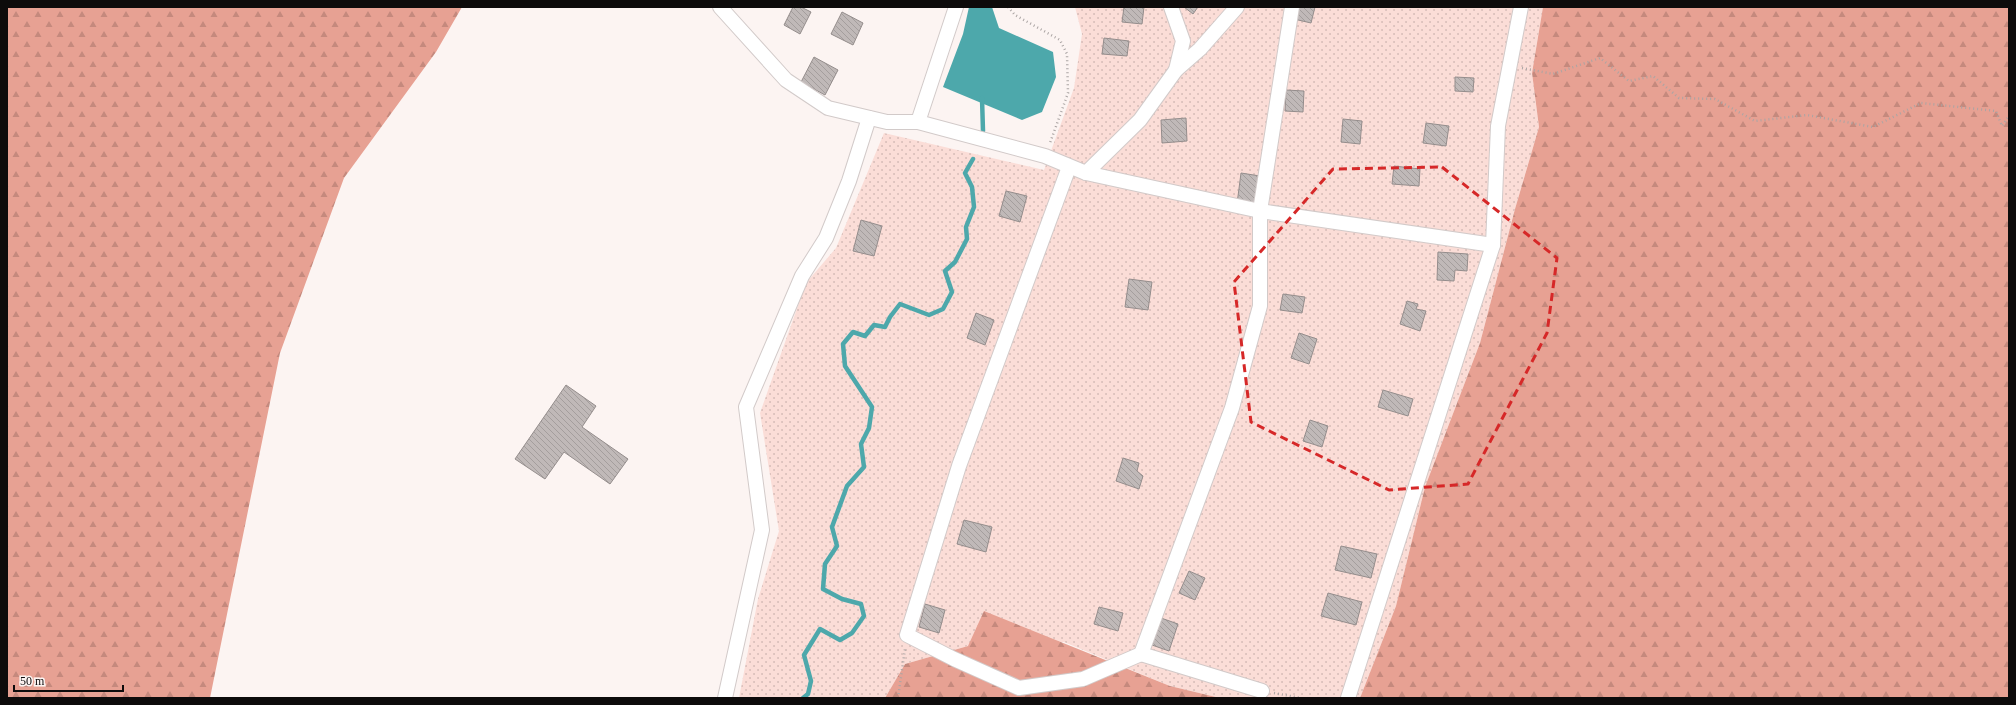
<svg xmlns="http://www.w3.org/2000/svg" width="2016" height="705" viewBox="0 0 2016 705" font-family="'Times New Roman',serif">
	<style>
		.grass { fill: url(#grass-dots) }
		.forest { fill: url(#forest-firs) }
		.water { fill: #4da8ab }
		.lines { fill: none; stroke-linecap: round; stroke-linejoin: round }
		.stream { stroke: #4da8ab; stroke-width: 4.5 }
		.building { fill: url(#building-back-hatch); stroke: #948d8c }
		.minor-casing { stroke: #d2cac9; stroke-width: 16 }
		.path { stroke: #aba5a4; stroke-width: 2.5; stroke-dasharray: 1 3; stroke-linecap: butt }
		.minor { stroke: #fff; stroke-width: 14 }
		.marked { fill: none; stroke: #d62828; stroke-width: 3; stroke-dasharray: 8 5; stroke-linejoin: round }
	</style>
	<defs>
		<pattern id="grass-dots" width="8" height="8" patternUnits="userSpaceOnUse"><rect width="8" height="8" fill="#fbddd7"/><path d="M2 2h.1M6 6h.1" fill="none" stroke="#d6bcb7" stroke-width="1.8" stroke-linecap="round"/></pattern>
		<pattern id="forest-firs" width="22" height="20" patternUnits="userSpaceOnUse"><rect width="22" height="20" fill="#e7a193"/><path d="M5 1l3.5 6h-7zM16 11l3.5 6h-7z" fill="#c5897d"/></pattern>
		<pattern id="building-back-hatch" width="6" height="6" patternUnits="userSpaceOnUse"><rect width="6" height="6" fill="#c0b9b8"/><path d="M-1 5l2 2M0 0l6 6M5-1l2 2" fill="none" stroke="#a49e9d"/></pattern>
	</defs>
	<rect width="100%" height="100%" fill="#fcf4f2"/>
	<polygon class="grass" points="1075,7 1543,7 1532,73 1539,127 1515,209 1480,343 1425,487 1396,606 1360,698 1220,698 1170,686 1064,642 968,646 905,664 885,698 739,698 758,599 779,531 760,413 806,283 836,248 884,133 1044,170 1074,88 1082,34"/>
	<g class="forest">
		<polygon points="7,7 462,7 436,52 344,178 280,353 210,698 7,698"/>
		<polygon points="1543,7 2009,7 2009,698 1360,698 1396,606 1425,487 1480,343 1515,209 1539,127 1532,73"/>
		<polygon points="984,611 1170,686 1220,698 885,698 905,664 968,646"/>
	</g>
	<polygon class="water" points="969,7 992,7 999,28 1053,52 1056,77 1042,112 1022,120 943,87 963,34"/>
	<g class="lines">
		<g class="stream">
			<polyline points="982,98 983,131"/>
			<polyline points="803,698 808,694 811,681 804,655 820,629 840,640 852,633 864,616 861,604 842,599 823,589 825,564 837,546 832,527 847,486 864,467 861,444 869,428 872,407 845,366 843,344 853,332 865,336 874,325 885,327 890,317 900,304 929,315 943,309 952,292 945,271 955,262 967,239 966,227 974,207 972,187 965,173 973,159"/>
		</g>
	</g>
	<g class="building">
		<polygon points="793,7 801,7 811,12 800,34 784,25"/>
		<polygon points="1124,7 1144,7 1142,24 1122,22"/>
		<polygon points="1184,7 1198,7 1193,14"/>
		<polygon points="1297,7 1315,7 1311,23 1294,19"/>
		<polygon points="842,12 863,23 853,45 831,34"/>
		<polygon points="1104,38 1129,41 1127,56 1102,54"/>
		<polygon points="814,57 838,70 825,95 801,82"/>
		<polygon points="1455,77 1474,78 1473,92 1455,91"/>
		<polygon points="1286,90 1304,91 1303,112 1285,111"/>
		<polygon points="1186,118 1187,141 1162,143 1161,120"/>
		<polygon points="1343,119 1362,121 1360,144 1341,142"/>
		<polygon points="1426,123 1449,126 1446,146 1423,143"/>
		<polygon points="1394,166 1420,169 1419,186 1392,184"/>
		<polygon points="1241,173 1260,176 1256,207 1237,204"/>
		<polygon points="1006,191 1027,196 1020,222 999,216"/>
		<polygon points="861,220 882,226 874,256 853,251"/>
		<polygon points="1438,252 1468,254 1467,271 1455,270 1454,281 1437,280"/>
		<polygon points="1129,279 1152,282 1148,310 1125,307"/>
		<polygon points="1283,294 1305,297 1302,313 1280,310"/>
		<polygon points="1407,301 1418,304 1416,309 1426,311 1420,331 1400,324"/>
		<polygon points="976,313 994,320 985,345 967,338"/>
		<polygon points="1299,333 1317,339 1309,364 1291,358"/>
		<polygon points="566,385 596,406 582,427 628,459 610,484 564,452 545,479 515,459"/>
		<polygon points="1383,390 1413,399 1408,416 1378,407"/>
		<polygon points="1310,420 1328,426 1322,447 1303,441"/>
		<polygon points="1123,458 1139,463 1137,471 1143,476 1139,489 1116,481"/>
		<polygon points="964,520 992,527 986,552 957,544"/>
		<polygon points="1341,546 1377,554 1371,578 1335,570"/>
		<polygon points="1189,571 1205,578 1195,600 1179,593"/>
		<polygon points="1328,593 1362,602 1356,625 1321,616"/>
		<polygon points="925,604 945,610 939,633 919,627"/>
		<polygon points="1099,607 1123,613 1118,631 1094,624"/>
		<polygon points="1161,618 1178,624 1169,651 1152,645"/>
	</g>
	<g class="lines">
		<defs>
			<g id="minor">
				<polyline points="720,7 786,80 828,108 887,122 918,122 1045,156 1086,173 1260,211 1493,245"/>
				<polyline points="1171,7 1183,41 1176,70"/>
				<polyline points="918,122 956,7"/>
				<polyline points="1069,167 959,466 907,635 954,659 1019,688 1083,679 1141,654 1262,691"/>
				<polyline points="1086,173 1140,120 1176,70 1200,49 1237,7"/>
				<polyline points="1141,654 1232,408 1260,306 1260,211 1292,7"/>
				<polyline points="725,698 762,530 746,407 802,276 826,238 849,181 869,118"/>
				<polyline points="1348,698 1493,245 1498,126 1521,7"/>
			</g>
		</defs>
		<use href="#minor" class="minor-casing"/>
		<g class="path">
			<polyline points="1008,7 1015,15 1060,40 1067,54 1068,93 1050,143"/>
			<polyline points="1522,68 1553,74 1600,58 1629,81 1653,76 1679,98 1715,99 1755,121 1807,115 1873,127 1921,103 1996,111 2002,126 2009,116"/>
			<polyline points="1274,693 1301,698"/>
			<polyline points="898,698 905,649"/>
		</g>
		<use href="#minor" class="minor"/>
	</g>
	<path class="marked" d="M1442,167L1557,258L1547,333L1468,484L1389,490L1251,422L1234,282L1333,169Z"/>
	<rect width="2016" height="705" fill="none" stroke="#0d0b0b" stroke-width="16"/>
	<path d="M14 685v6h109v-6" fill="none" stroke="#0d0b0b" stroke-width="2"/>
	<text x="20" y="685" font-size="12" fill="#0d0b0b" stroke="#fcf4f2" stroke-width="3" paint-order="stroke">50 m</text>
</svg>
